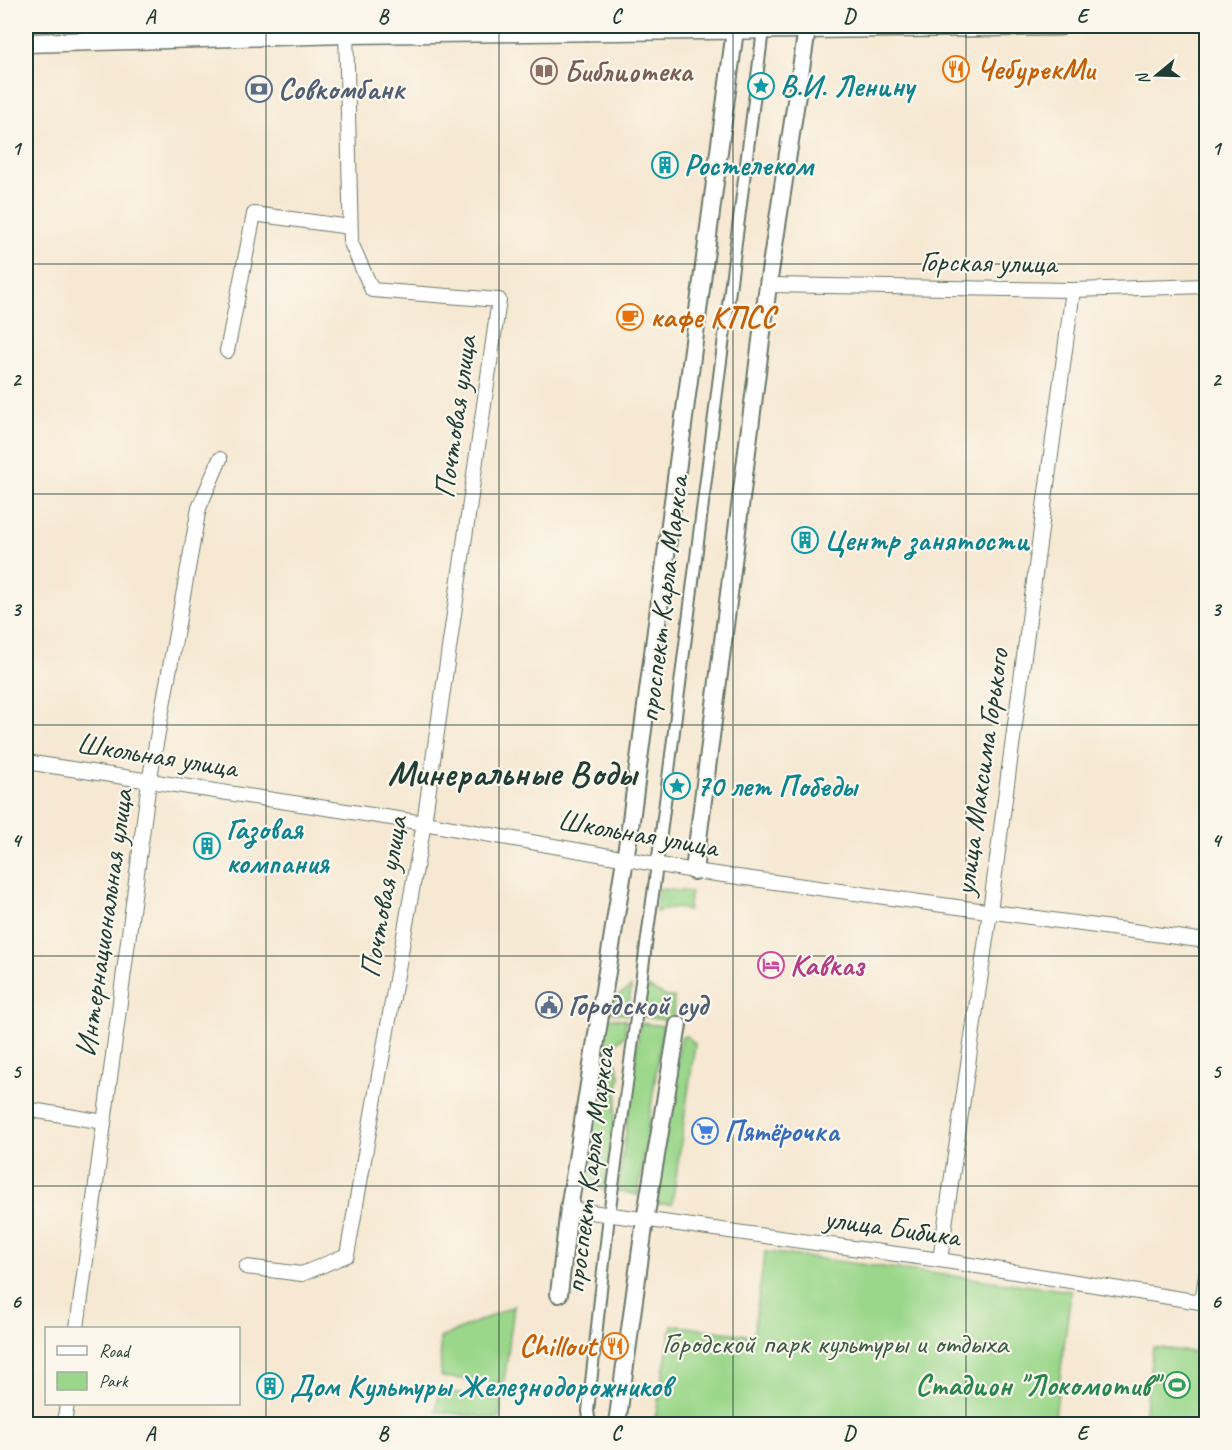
<svg xmlns="http://www.w3.org/2000/svg" width="1232" height="1450" viewBox="0 0 1232 1450" font-family="Caveat,sans-serif">
	<style>
		.green { fill: #9bd78b; stroke: #5d8a60; stroke-width: 1.5 }
		.lines { fill: none; stroke-linecap: round; stroke-linejoin: round }
		.pedestrian-casing { stroke: #6a796b; stroke-width: 14 }
		.minor-casing { stroke: #6a796b; stroke-width: 16 }
		.tertiary-casing { stroke: #6a796b; stroke-width: 20 }
		.secondary-casing { stroke: #6a796b; stroke-width: 21 }
		.pedestrian { stroke: #fff; stroke-width: 10 }
		.minor { stroke: #fff; stroke-width: 14 }
		.tertiary { stroke: #fff; stroke-width: 16 }
		.secondary { stroke: #fff; stroke-width: 18 }
		.grid { fill: none; stroke: #1f3d34; stroke-width: 1.5; stroke-opacity: 0.55 }
		.labels { text-anchor: middle; dominant-baseline: central; stroke-width: 4.5; stroke-linejoin: round; paint-order: stroke }
		.food-label { font-size: 30px; font-weight: bold; fill: #c56008; stroke: #fbf7ec; text-anchor: start }
		.education-label { font-size: 30px; font-weight: bold; fill: #785e54; stroke: #fbf7ec; text-anchor: start }
		.culture-label { font-size: 30px; font-weight: bold; fill: #0d838f; stroke: #fbf7ec; text-anchor: start }
		.service-label { font-size: 30px; font-weight: bold; fill: #4e5e75; stroke: #fbf7ec; text-anchor: start }
		.street-label { font-size: 30px; fill: #1f3d34; stroke: #fbf7ec }
		.hotel-label { font-size: 30px; font-weight: bold; fill: #b23c85; stroke: #fbf7ec; text-anchor: start }
		.shop-label { font-size: 30px; font-weight: bold; fill: #366cbe; stroke: #fbf7ec; text-anchor: start }
		.park-label { font-size: 30px; fill: #385c45; stroke: #fbf7ec }
		.leisure-label { font-size: 30px; font-weight: bold; fill: #27864d; stroke: #fbf7ec; text-anchor: end }
		.district-label { font-size: 36px; font-weight: bold; fill: #1f3d34; stroke: #fbf7ec }
		.neatline { fill: none; stroke: #1f3d34; stroke-width: 2 }
		.grid-label { font-size: 20px; text-anchor: middle; font-weight: bold; fill: #1f3d34 }
	</style>
	<rect width="100%" height="100%" fill="#fbf7ec"/>
	<filter id="ink" filterUnits="userSpaceOnUse"><feTurbulence type="fractalNoise" baseFrequency=".0167" numOctaves="2"/><feDisplacementMap in="SourceGraphic" scale="12" xChannelSelector="R" yChannelSelector="G"/><feConvolveMatrix kernelMatrix="1 2 1 2 8 2 1 2 1" color-interpolation-filters="sRGB"/></filter>
	<filter id="wash" filterUnits="userSpaceOnUse"><feTurbulence type="fractalNoise" baseFrequency=".008" numOctaves="4" result="noise"/><feDisplacementMap in="SourceGraphic" scale="24" xChannelSelector="R" yChannelSelector="G"/><feGaussianBlur stdDeviation="1.35" result="paint"/><feColorMatrix in="noise" values="0 0 0 0 0 0 0 0 0 0 0 0 0 0 0 0 0 1.4 0 .05"/><feComposite in="paint" operator="in"/></filter>
	<g filter="url(#wash)">
		<rect width="100%" height="100%" fill="#f6e8d2"/>
		<g class="green">
			<polygon points="658,889 691,892 688,911 676,907 656,912"/>
			<polygon points="645,986 667,997 674,997 673,1019 664,1020 640,1016"/>
			<polygon points="631,987 628,1015 603,1011 603,1006"/>
			<polygon points="604,1017 626,1020 625,1035 611,1048 620,1074 605,1190 580,1186"/>
			<polygon points="640,1023 663,1026 638,1195 618,1191"/>
			<polygon points="687,1036 695,1044 672,1204 653,1204 681,1037"/>
			<polygon points="765,1252 1071,1291 1054,1424 654,1424 672,1325 753,1336"/>
			<polygon points="514,1306 504,1383 441,1377 440,1338"/>
			<polygon points="1153,1347 1206,1354 1206,1424 1143,1424"/>
			<polygon points="439,1390 502,1400 499,1419 436,1411"/>
		</g>
	</g>
	<g filter="url(#ink)">
		<g class="lines">
			<defs>
				<polyline id="pedestrian" points="590,1424 588,1411 609,1215 657,865 763,30"/>
				<g id="minor">
					<polyline points="768,285 1073,290 1206,286"/>
					<polyline points="227,351 254,214 350,227"/>
					<polyline points="26,762 424,823 694,871 1206,941"/>
					<polyline points="26,1109 104,1122"/>
					<polyline points="569,1209 940,1260 1206,1303"/>
					<polyline points="940,1260 990,911 1073,290"/>
					<polyline points="246,1267 302,1274 347,1255 424,823 499,300 372,290 351,243 346,26"/>
					<polyline points="1202,1303 1206,1275"/>
					<polyline points="77,1328 149,782 199,508 220,459"/>
					<polyline points="64,1424 67,1404"/>
				</g>
				<g id="tertiary">
					<polyline points="694,871 768,285 807,29"/>
					<polyline points="559,1294 569,1209 630,828 735,30"/>
					<polyline points="617,1424 645,1220 678,1025"/>
				</g>
				<polyline id="secondary" points="26,43 347,34 1060,26"/>
			</defs>
			<use href="#pedestrian" class="pedestrian-casing"/>
			<use href="#minor" class="minor-casing"/>
			<use href="#tertiary" class="tertiary-casing"/>
			<use href="#secondary" class="secondary-casing"/>
			<use href="#pedestrian" class="pedestrian"/>
			<use href="#minor" class="minor"/>
			<use href="#tertiary" class="tertiary"/>
			<use href="#secondary" class="secondary"/>
		</g>
	</g>
	<path class="grid" d="M266,26V1424M499,26V1424M733,26V1424M966,26V1424M26,264H1206M26,494H1206M26,725H1206M26,956H1206M26,1186H1206"/>
	<defs>
		<symbol id="restaurant-ring" viewBox="-11 -11 22 22"><circle r="9.5" fill="#fbf7ec" stroke="#e8710a" stroke-width="1.5"/><path d="M-5-6h1v4h1v-4h1v4h1v-4h1v5L-1.5 .5V6h-2V.5L-5-1ZM5-6V6H3V1.5H1.5Q1.5-4 5-6Z" fill="#e8710a"/></symbol>
		<symbol id="library-ring" viewBox="-11 -11 22 22"><circle r="9.5" fill="#fbf7ec" stroke="#8d6e63" stroke-width="1.5"/><path d="M-6-4Q-3-5.5-.7-3.5V5Q-3 3-6 4ZM6-4Q3-5.5 .7-3.5V5Q3 3 6 4Z" fill="#8d6e63"/></symbol>
		<symbol id="sight-ring" viewBox="-11 -11 22 22"><circle r="9.5" fill="#fbf7ec" stroke="#0f9aa8" stroke-width="1.5"/><path d="M0-6L1.8-2.2L6-1.7L2.9 1.2L3.7 5.4L0 3.3L-3.7 5.4L-2.9 1.2L-6-1.7L-1.8-2.2Z" fill="#0f9aa8"/></symbol>
		<symbol id="bank-ring" viewBox="-11 -11 22 22"><circle r="9.5" fill="#fbf7ec" stroke="#5c6f8a" stroke-width="1.5"/><path d="M-6-4H6V4H-6ZM0-2.3a2.3 2.3 0 1 0 0 4.6a2.3 2.3 0 1 0 0-4.6Z" fill="#5c6f8a"/></symbol>
		<symbol id="building-ring" viewBox="-11 -11 22 22"><circle r="9.5" fill="#fbf7ec" stroke="#0f9aa8" stroke-width="1.5"/><path d="M-4-6H4V6H1V3H-1V6H-4ZM-2.5-4.3h1.7v1.8h-1.7ZM.8-4.3h1.7v1.8H.8ZM-2.5-1h1.7V.8h-1.7ZM.8-1h1.7V.8H.8Z" fill="#0f9aa8"/></symbol>
		<symbol id="cafe-ring" viewBox="-11 -11 22 22"><circle r="9.5" fill="#fbf7ec" stroke="#e8710a" stroke-width="1.5"/><path d="M-5.5-4.5H6V0H3Q3 3.5 0 3.5H-2.5Q-5.5 3.5-5.5 0ZM3-3.2v2h1.7v-2ZM-6 4.5H4V6H-6Z" fill="#e8710a"/></symbol>
		<symbol id="hotel-ring" viewBox="-11 -11 22 22"><circle r="9.5" fill="#fbf7ec" stroke="#d1479c" stroke-width="1.5"/><path d="M-6-4.5h1.5V1H6V5H4.5V3h-9V5H-6ZM-4 0a1.8 1.8 0 1 1 3.6 0ZM.5 0V-2.5h3Q6-2.5 6 0Z" fill="#d1479c"/></symbol>
		<symbol id="civic-ring" viewBox="-11 -11 22 22"><circle r="9.5" fill="#fbf7ec" stroke="#5c6f8a" stroke-width="1.5"/><path d="M-.6-6.5H3V-4.5H.6V-3L4-1V1h2V6H-6V1h2V-1L-.6-3ZM-1.2 2.5V6h2.4V2.5Z" fill="#5c6f8a"/></symbol>
		<symbol id="supermarket-ring" viewBox="-11 -11 22 22"><circle r="9.5" fill="#fbf7ec" stroke="#3f7fe0" stroke-width="1.5"/><path d="M-6-5.5h2.5l.6 2H6L4.5 2H-2.5L-4.4-4H-6ZM-1.5 3.2a1.3 1.3 0 1 0 .1 0ZM3 3.2a1.3 1.3 0 1 0 .1 0Z" fill="#3f7fe0"/></symbol>
		<symbol id="stadium-ring" viewBox="-11 -11 22 22"><circle r="9.5" fill="#fbf7ec" stroke="#2e9e5b" stroke-width="1.5"/><path d="M0-5a6.5 5 0 1 0 0 10a6.5 5 0 1 0 0-10ZM-3.5-1.8h7v3.6h-7Z" fill="#2e9e5b"/></symbol>
	</defs>
	<g fill-rule="evenodd">
		<use href="#restaurant-ring" x="941" y="54" width="30" height="30"/>
		<use href="#library-ring" x="529" y="56" width="30" height="30"/>
		<use href="#sight-ring" x="746" y="71" width="30" height="30"/>
		<use href="#bank-ring" x="244" y="74" width="30" height="30"/>
		<use href="#building-ring" x="650" y="150" width="30" height="30"/>
		<use href="#cafe-ring" x="615" y="302" width="30" height="30"/>
		<use href="#building-ring" x="790" y="525" width="30" height="30"/>
		<use href="#sight-ring" x="662" y="771" width="30" height="30"/>
		<use href="#building-ring" x="192" y="831" width="30" height="30"/>
		<use href="#hotel-ring" x="756" y="950" width="30" height="30"/>
		<use href="#civic-ring" x="534" y="990" width="30" height="30"/>
		<use href="#supermarket-ring" x="690" y="1116" width="30" height="30"/>
		<use href="#restaurant-ring" x="600" y="1331" width="30" height="30"/>
		<use href="#stadium-ring" x="1162" y="1370" width="30" height="30"/>
		<use href="#building-ring" x="255" y="1371" width="30" height="30"/>
	</g>
	<g class="labels">
		<g class="food-label">
			<text x="976" y="69">ЧебурекМи</text>
			<text x="650" y="317">кафе КПСС</text>
			<text x="596" y="1346" text-anchor="end">Chillout</text>
		</g>
		<g class="education-label">
			<text x="564" y="71">Библиотека</text>
		</g>
		<g class="culture-label">
			<text x="780" y="86">В.И. Ленину</text>
			<text x="684" y="165">Ростелеком</text>
			<text x="824" y="540">Центр занятости</text>
			<text x="696" y="786">70 лет Победы</text>
			<text x="226" y="829">Газовая<tspan x="226" dy="34">компания</tspan></text>
			<text x="290" y="1386">Дом Культуры Железнодорожников</text>
		</g>
		<g class="service-label">
			<text x="278" y="89">Совкомбанк</text>
			<text x="568" y="1005">Городской суд</text>
		</g>
		<g class="street-label">
			<text transform="translate(988 262) rotate(1)">Горская улица</text>
			<text transform="translate(455 417) rotate(-82)">Почтовая улица</text>
			<text transform="translate(663 599) rotate(-83)">проспект Карла Маркса</text>
			<text transform="translate(157 755) rotate(9)">Школьная улица</text>
			<text transform="translate(981 772) rotate(-82)">улица Максима Горького</text>
			<text transform="translate(638 833) rotate(10)">Школьная улица</text>
			<text transform="translate(383 897) rotate(-80)">Почтовая улица</text>
			<text transform="translate(104 923) rotate(-82)">Интернациональная улица</text>
			<text transform="translate(589 1170) rotate(-83)">проспект Карла Маркса</text>
			<text transform="translate(892 1227) rotate(8)">улица Бибика</text>
		</g>
		<g class="hotel-label">
			<text x="790" y="965">Кавказ</text>
		</g>
		<g class="shop-label">
			<text x="724" y="1131">Пятёрочка</text>
		</g>
		<g class="park-label">
			<text x="835" y="1343">Городской парк культуры и отдыха</text>
		</g>
		<g class="leisure-label">
			<text x="1158" y="1385">Стадион "Локомотив"</text>
		</g>
		<g class="district-label">
			<text x="512" y="773">Минеральные Воды</text>
		</g>
	</g>
	<rect width="1232" height="1450" fill="none" stroke="#fbf7ec" stroke-width="66"/>
	<rect x="45" y="1327" width="195" height="78" fill="#fbf7ec" stroke="#a3ada2" stroke-width="1.5"/>
	<rect x="57" y="1346" width="30" height="9" fill="#ffffff" stroke="#a3ada2" stroke-width="1.5"/>
	<text x="99" y="1357" font-size="18" fill="#1f3d34">Road</text>
	<rect x="57" y="1372" width="30" height="18" fill="#9bd78b" stroke="#a3ada2" stroke-width="1.5"/>
	<text x="99" y="1387" font-size="18" fill="#1f3d34">Park</text>
	<g transform="translate(1157 75) rotate(251)" stroke="#fbf7ec" stroke-width="4.5" paint-order="stroke">
	<path d="M0-4.5L10 22L0 15L-10 22Z" fill="#1f3d34"/>
	<text y="-9" font-size="16" font-weight="bold" text-anchor="middle" fill="#1f3d34">N</text>
	</g>
	<rect x="33" y="33" width="1166" height="1384" class="neatline"/>
	<g class="grid-label">
		<text x="150" y="23">A</text>
		<text x="383" y="23">B</text>
		<text x="616" y="23">C</text>
		<text x="849" y="23">D</text>
		<text x="1082" y="23">E</text>
		<text x="16" y="155">1</text>
		<text x="1216" y="155">1</text>
		<text x="16" y="386">2</text>
		<text x="1216" y="386">2</text>
		<text x="16" y="616">3</text>
		<text x="1216" y="616">3</text>
		<text x="16" y="847">4</text>
		<text x="1216" y="847">4</text>
		<text x="16" y="1078">5</text>
		<text x="1216" y="1078">5</text>
		<text x="16" y="1308">6</text>
		<text x="1216" y="1308">6</text>
		<text x="150" y="1440">A</text>
		<text x="383" y="1440">B</text>
		<text x="616" y="1440">C</text>
		<text x="849" y="1440">D</text>
		<text x="1082" y="1440">E</text>
	</g>
</svg>
